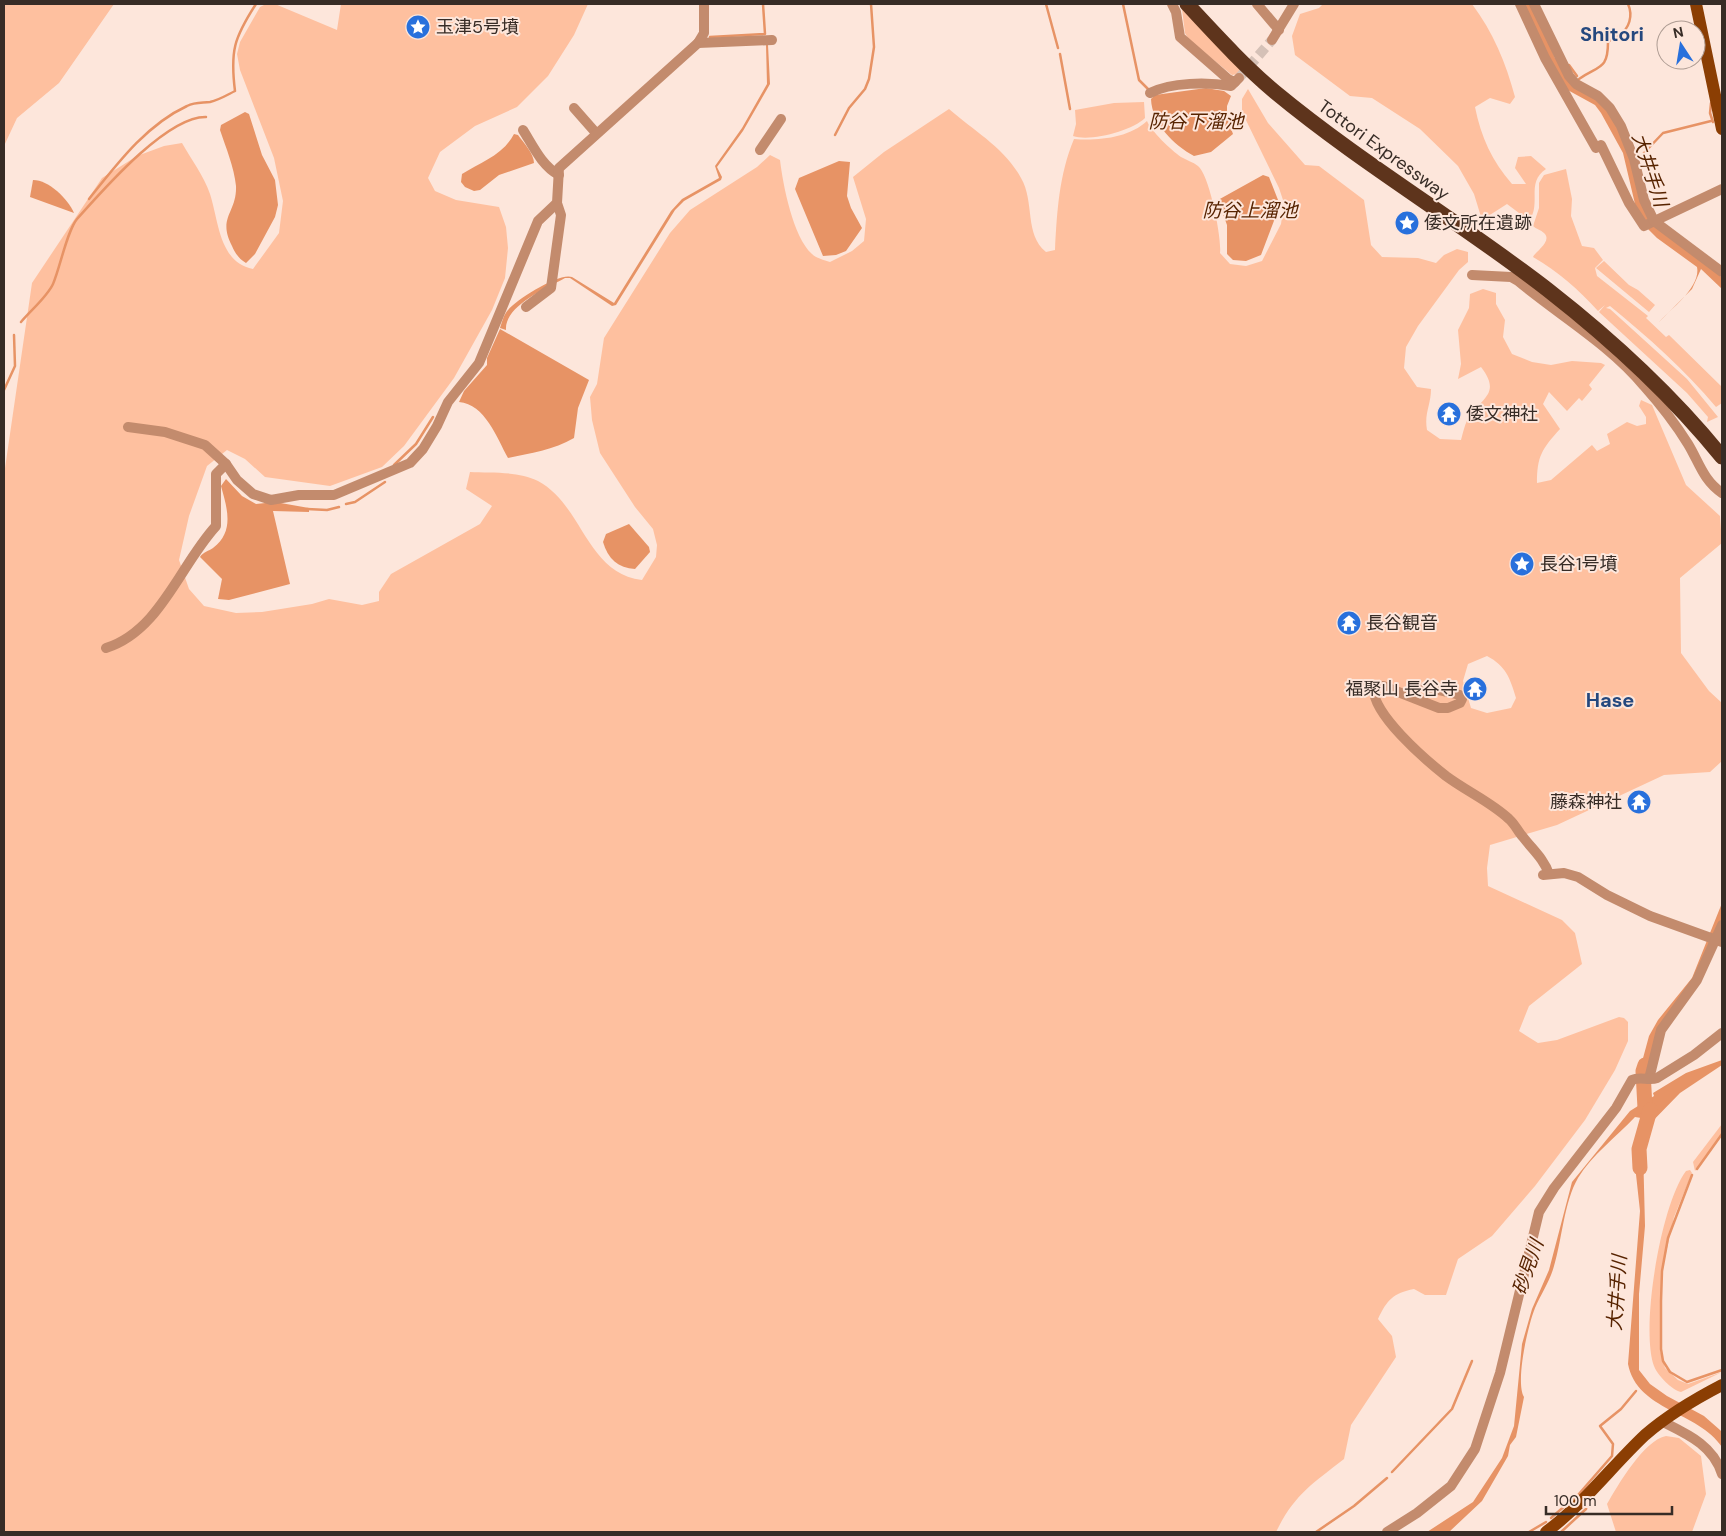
<svg xmlns="http://www.w3.org/2000/svg" width="1726" height="1536" viewBox="0 0 1726 1536" font-family="'DM Sans','Noto Sans JP',sans-serif">
	<style>
		.green { fill: #fec09f; fill-rule: evenodd }
		.water { fill: #e79365 }
		.lines { fill: none; stroke-linecap: round; stroke-linejoin: round }
		.stream { stroke: #e79365; stroke-width: 2.5 }
		.river { stroke: #e79365; stroke-width: 15 }
		.minor-tunnel { stroke: #d5c1b7; stroke-width: 10; stroke-dasharray: 10 5; stroke-linecap: butt }
		.minor { stroke: #c38b6d; stroke-width: 10 }
		.primary { stroke: #8b3e03; stroke-width: 12 }
		.motorway { stroke: #5e341c; stroke-width: 15 }
		.labels { text-anchor: middle; dominant-baseline: central; stroke-width: 4; stroke-linejoin: round; paint-order: stroke }
		.poi-label { font-size: 18px; fill: #372c26; stroke: #fde6db; text-anchor: start }
		.street-label { font-size: 18px; fill: #372c26; stroke: #fde6db }
		.water-label { font-size: 19px; font-style: italic; fill: #572300; stroke: #fde6db }
		.quarter-label { font-size: 20px; font-weight: bold; fill: #25487e; stroke: #fde6db }
	</style>
	<rect width="100%" height="100%" fill="#fde6db"/>
	<g class="green">
		<polygon points="4,4 114,4 59,83 17,118 4,146"/>
		<path d="M266,4H275L337,30L341,4H588L574,35L548,76L517,107L475,126L440,152L428,178L435,191L456,200L499,207L506,227L508,248L505,278L492,310L454,378L404,446L382,467L330,486L265,477L245,459L227,450L207,466L189,516L179,560L189,589L204,606L236,613L262,612L312,604L329,599L362,605L379,601V592L391,574L480,524L492,506L466,489L470,472C490,473 519,471 538,481C583,505 586,573 642,580L656,557L657,545L653,529L635,507L600,453L592,420L590,397L597,384L604,338L670,233L690,210L757,167L770,155L780,160C783,185 793,237 812,254C816,258 824,260 830,262L852,251L864,241L866,219L853,177L884,152L949,109C974,131 1005,148 1021,178C1035,202 1024,234 1046,252L1055,250C1057,212 1059,175 1074,139C1097,141 1129,138 1147,121C1151,131 1171,150 1181,157C1186,160 1193,162 1198,166C1209,174 1222,238 1220,253L1230,264L1246,266L1262,261L1281,224L1284,203L1279,188L1242,112V99L1248,89L1268,123L1305,165L1319,166L1364,200L1371,245L1382,257L1418,258L1436,263L1444,255L1457,249L1468,252V262L1459,270L1418,326L1406,347L1404,368L1417,387L1431,389C1431,405 1424,413 1427,430L1440,439L1461,440C1463,433 1465,423 1469,417C1483,397 1501,393 1481,367L1458,379L1461,364L1458,330L1469,308L1470,294L1483,289L1496,293V304L1505,320L1503,337L1512,354L1532,362L1551,365L1572,361L1601,363L1605,365L1589,385L1592,389L1582,401L1579,398L1567,411L1549,392L1543,404L1560,429C1542,449 1537,456 1537,483L1551,480L1592,445L1597,451L1610,444L1607,434L1627,422L1637,426L1646,424V417L1639,406L1641,400L1652,405L1686,485L1720,516L1722,543L1680,578L1681,653L1709,691L1722,703V761L1710,772L1664,775L1557,825L1490,845L1487,868L1488,886L1562,920L1575,933L1582,964L1529,1006L1519,1031L1538,1043L1557,1040L1619,1017L1624,1018L1628,1022V1041L1615,1070L1585,1120L1535,1186L1492,1236L1458,1259L1446,1295H1425L1414,1289C1393,1293 1387,1300 1378,1319L1392,1336L1396,1357L1351,1425L1344,1459C1312,1484 1294,1495 1276,1532H4V475L32,283L102,178L137,156L164,146L182,143C191,159 204,176 210,194C219,222 219,262 253,269L279,233L283,201L274,158L240,70L237,54L240,42L260,7ZM1487,656C1506,666 1510,678 1516,698L1511,708L1487,713L1471,708L1463,681L1468,664Z"/>
		<path d="M1323,4H1472C1493,32 1506,63 1515,97L1510,104L1490,98L1475,107C1481,137 1492,161 1512,184H1526L1515,168L1518,157L1531,156L1546,169C1526,182 1541,203 1530,219H1527L1507,204L1482,220L1474,194L1458,166L1420,129L1372,98L1350,96L1295,55L1292,36L1300,14L1319,8Z"/>
		<polygon points="1182,9 1240,69 1238,74 1232,75 1189,40 1185,33"/>
		<path d="M1144,102L1145,118C1132,131 1090,142 1073,136L1076,124L1075,110L1114,103Z"/>
		<path d="M1566,169L1572,199L1571,216L1582,246L1594,248L1603,260L1595,268L1597,276L1648,316L1646,318L1666,337L1669,335L1722,387V403L1716,407C1685,370 1648,337 1610,306L1606,308L1610,309L1687,379L1718,417L1707,422L1708,417L1687,393L1599,312L1605,305L1598,311C1578,289 1559,272 1533,257C1535,252 1553,241 1544,233C1541,230 1536,229 1533,226L1539,208V183L1544,175Z"/>
		<polygon points="1604,261 1629,285 1638,290 1655,305 1649,312 1596,268"/>
		<polygon points="1722,1124 1722,1133 1695,1171 1693,1162"/>
		<path d="M1690,1170L1692,1173L1674,1217L1662,1271L1660,1350L1665,1368L1678,1380L1688,1384L1722,1372L1681,1392C1672,1390 1658,1376 1654,1366C1640,1328 1661,1204 1686,1171Z"/>
		<path d="M1666,1436L1679,1438L1701,1456L1706,1494L1692,1532H1616L1607,1504C1618,1485 1644,1440 1666,1436Z"/>
	</g>
	<g class="water">
		<path d="M1523,4H1532L1555,58L1610,113L1630,155L1642,203L1718,274L1722,278V289L1701,269L1692,289L1659,322C1672,308 1701,287 1697,267L1657,238L1646,227L1635,204L1623,153L1601,113L1595,105L1564,88Z"/>
		<path d="M766,45H768L770,84L743,131L717,167L722,177L721,180L684,201L675,210L616,305L612,306L570,278H565C547,288 504,306 506,330L500,328C502,322 504,314 508,310C517,299 560,272 572,277L614,303L671,211L682,199L719,178L715,166L742,128L767,84Z"/>
		<path d="M1206,88L1224,91L1231,96L1227,106V117L1233,134L1211,152L1194,156C1174,145 1152,124 1151,99L1155,95Z"/>
		<path d="M245,112L249,114L262,155L275,180L278,205L275,217L255,254L246,263C239,259 235,253 232,246C217,217 237,213 236,186C234,167 226,148 220,130L221,125Z"/>
		<path d="M514,134L518,135C524,143 534,154 534,163L499,175L480,190L474,191L465,187L461,182L462,174C481,162 503,155 514,134Z"/>
		<polygon points="839,161 850,162 847,196 851,208 862,228 846,251 836,255 823,256 795,189 799,178"/>
		<polygon points="1263,175 1269,177 1280,205 1261,255 1246,261 1233,260 1227,254 1227,225 1218,200"/>
		<path d="M33,180C49,180 68,199 74,213L30,197Z"/>
		<path d="M500,329L589,380L578,408L574,438C554,450 530,453 508,458C497,438 485,404 459,402L464,391L487,365V358Z"/>
		<path d="M226,479L242,496L256,504L275,502L309,508V512L273,511L290,584L229,600L218,599L222,579L200,557C203,552 209,551 213,548C235,531 227,508 221,486Z"/>
		<path d="M629,524L649,547L650,552L635,569C618,568 608,559 603,542L606,534Z"/>
		<polygon points="1722,903 1722,918 1707,955 1689,990 1659,1029 1648,1074 1639,1073 1649,1036 1658,1020 1692,978"/>
		<path d="M1722,1060V1065L1680,1093L1643,1131L1641,1118L1635,1117C1616,1137 1592,1155 1578,1178C1564,1202 1562,1240 1554,1266C1550,1281 1541,1294 1535,1308C1528,1325 1515,1382 1524,1397L1516,1437L1510,1445L1508,1456L1482,1501L1449,1532H1427L1473,1502L1502,1458L1514,1426L1522,1344L1532,1309L1549,1270L1572,1182L1630,1111L1654,1096L1653,1093L1686,1073Z"/>
		<path d="M1633,1147L1643,1148L1645,1226L1639,1294V1370L1650,1384L1667,1396L1704,1416L1720,1430L1722,1432V1447C1698,1411 1637,1411 1628,1364L1640,1211Z"/>
	</g>
	<g class="lines">
		<g class="stream">
			<polyline points="1046,4 1058,48"/>
			<polyline points="1123,4 1139,80 1148,89"/>
			<polyline points="710,37 765,34 763,4"/>
			<polyline points="1060,54 1070,109"/>
			<polyline points="1569,65 1577,76"/>
			<path d="M1579,79C1598,65 1608,71 1608,42C1612,38 1614,39 1618,36C1630,29 1633,15 1628,4"/>
			<polyline points="1711,103 1710,113 1713,122"/>
			<polyline points="835,135 849,108 865,89 869,79 874,47 871,4"/>
			<polyline points="1643,154 1663,133 1711,121"/>
			<path d="M89,199C117,164 146,125 187,106C195,102 201,103 210,102C219,100 227,95 235,91C230,51 234,38 256,4"/>
			<path d="M21,322C31,310 47,297 53,284C60,268 67,231 77,219C103,190 167,116 206,117"/>
			<polyline points="4,390 15,366 14,335"/>
			<polyline points="394,465 416,444 433,417"/>
			<polyline points="346,504 355,502 385,482"/>
			<polyline points="307,509 327,510 339,507"/>
			<polyline points="1697,1169 1722,1134"/>
			<polyline points="1692,1175 1668,1238 1662,1271 1661,1301 1661,1349 1663,1361 1670,1372 1687,1382 1722,1370"/>
			<polyline points="1392,1472 1452,1409 1472,1361"/>
			<polyline points="1578,1495 1612,1456 1613,1444 1600,1426 1621,1409 1636,1391"/>
			<polyline points="1551,1518 1575,1497"/>
			<polyline points="1316,1532 1354,1506 1387,1478"/>
			<polyline points="1529,1532 1546,1522"/>
			<polyline points="1561,1532 1586,1509 1587,1503"/>
		</g>
		<g class="river">
			<polyline points="1645,1108 1643,1071 1645,1065"/>
			<polyline points="1640,1168 1639,1149 1650,1110"/>
		</g>
		<polyline class="minor-tunnel" points="1239,78 1272,40"/>
		<g class="minor">
			<polyline points="1172,4 1176,12 1180,37 1228,79 1235,82 1239,78"/>
			<polyline points="1257,4 1279,30"/>
			<polyline points="1520,4 1545,58 1596,148 1601,145 1629,203 1644,226 1722,189"/>
			<polyline points="1534,4 1569,76 1576,84 1598,96 1610,108 1621,126 1634,159 1644,200 1654,221 1722,272"/>
			<polyline points="1272,40 1294,4"/>
			<polyline points="698,43 772,40"/>
			<path d="M1150,93C1171,82 1208,82 1231,86L1235,82"/>
			<polyline points="574,108 596,133"/>
			<path d="M523,130C533,146 542,166 559,175"/>
			<polyline points="760,150 781,119"/>
			<path d="M1472,275L1511,277L1518,281C1560,316 1609,344 1644,386C1660,404 1675,423 1688,444C1699,462 1703,480 1722,493"/>
			<polyline points="526,307 551,288 561,215 557,203"/>
			<polyline points="128,427 165,432 205,445 226,464 237,480 253,494 271,500 299,495 334,495 410,463 423,449 437,426 448,402 479,363 538,221 557,203 559,168 698,43 704,33 704,4"/>
			<path d="M106,648C160,631 180,565 216,526V474L226,464"/>
			<path d="M1425,687L1460,695L1462,699L1460,703L1448,708H1439L1383,686H1374C1369,712 1427,761 1446,776C1466,791 1491,802 1509,819C1515,824 1518,832 1523,837C1533,850 1544,859 1549,874"/>
			<polyline points="1543,875 1564,873 1578,877 1607,895 1650,916 1722,942"/>
			<polyline points="1649,1079 1661,1030 1697,980 1722,925"/>
			<path d="M1663,1422C1687,1434 1713,1445 1722,1474"/>
			<path d="M1387,1532L1417,1513L1451,1486L1475,1449L1500,1373L1539,1212L1554,1188L1616,1108L1632,1080C1640,1076 1649,1081 1657,1078L1694,1055L1722,1033"/>
		</g>
		<g class="primary">
			<polyline points="1696,4 1722,129"/>
			<path d="M1546,1532C1584,1504 1611,1467 1645,1435C1668,1415 1695,1399 1722,1385"/>
		</g>
		<path class="motorway" d="M1187,4C1215,34 1243,65 1275,92C1362,164 1459,221 1548,290C1612,340 1671,394 1722,457"/>
	</g>
	<defs>
		<symbol id="sight-disc" viewBox="-11 -11 22 22"><circle r="9.5" fill="#2870dc" stroke="#fde6db"/><path d="M0-6L1.8-2.2L6-1.7L2.9 1.2L3.7 5.4L0 3.3L-3.7 5.4L-2.9 1.2L-6-1.7L-1.8-2.2Z" fill="#fff"/></symbol>
		<symbol id="temple-disc" viewBox="-11 -11 22 22"><circle r="9.5" fill="#2870dc" stroke="#fde6db"/><path d="M0-6L5-2H3V0L6.5 2.5H4V6H1.5V3h-3V6H-4V2.5H-6.5L-3 0V-2H-5Z" fill="#fff"/></symbol>
	</defs>
	<g fill-rule="evenodd">
		<use href="#sight-disc" x="404" y="13" width="28" height="28"/>
		<use href="#sight-disc" x="1393" y="209" width="28" height="28"/>
		<use href="#temple-disc" x="1435" y="400" width="28" height="28"/>
		<use href="#sight-disc" x="1508" y="550" width="28" height="28"/>
		<use href="#temple-disc" x="1335" y="609" width="28" height="28"/>
		<use href="#temple-disc" x="1461" y="675" width="28" height="28"/>
		<use href="#temple-disc" x="1625" y="788" width="28" height="28"/>
	</g>
	<g class="labels">
		<g class="poi-label">
			<text x="436" y="27">玉津5号墳</text>
			<text x="1424" y="223">倭文所在遺跡</text>
			<text x="1466" y="414">倭文神社</text>
			<text x="1540" y="564">長谷1号墳</text>
			<text x="1366" y="623">長谷観音</text>
			<text x="1458" y="689" text-anchor="end">福聚山 長谷寺</text>
			<text x="1622" y="802" text-anchor="end">藤森神社</text>
		</g>
		<g class="street-label">
			<text transform="translate(1384 150) rotate(36)">Tottori Expressway</text>
		</g>
		<g class="water-label">
			<text x="1196" y="121">防谷下溜池</text>
			<text transform="translate(1650 170) rotate(72)">大井手川</text>
			<text x="1250" y="210">防谷上溜池</text>
			<text transform="translate(1528 1267) rotate(-71)">砂見川</text>
			<text transform="translate(1617 1293) rotate(-86)">大井手川</text>
		</g>
		<g class="quarter-label">
			<text x="1612" y="34">Shitori</text>
			<text x="1610" y="700">Hase</text>
		</g>
	</g>
	<rect width="1726" height="1536" fill="none" stroke="#372c26" stroke-width="10"/>
	<g transform="translate(1681 45) rotate(348)"><circle r="24" fill="#fde6db" stroke="#ae9c93"/>
	<path d="M0-4L9 19L0 12L-9 19Z" fill="#2870dc"/>
	<text y="-8" font-size="14" font-weight="bold" text-anchor="middle" fill="#372c26">N</text>
	</g>
	<path d="M1546 1506v8h126v-8" fill="none" stroke="#372c26" stroke-width="2.5"/>
	<text x="1554" y="1506" font-size="15" fill="#372c26" stroke="#fde6db" stroke-width="4" paint-order="stroke">100 m</text>
</svg>
